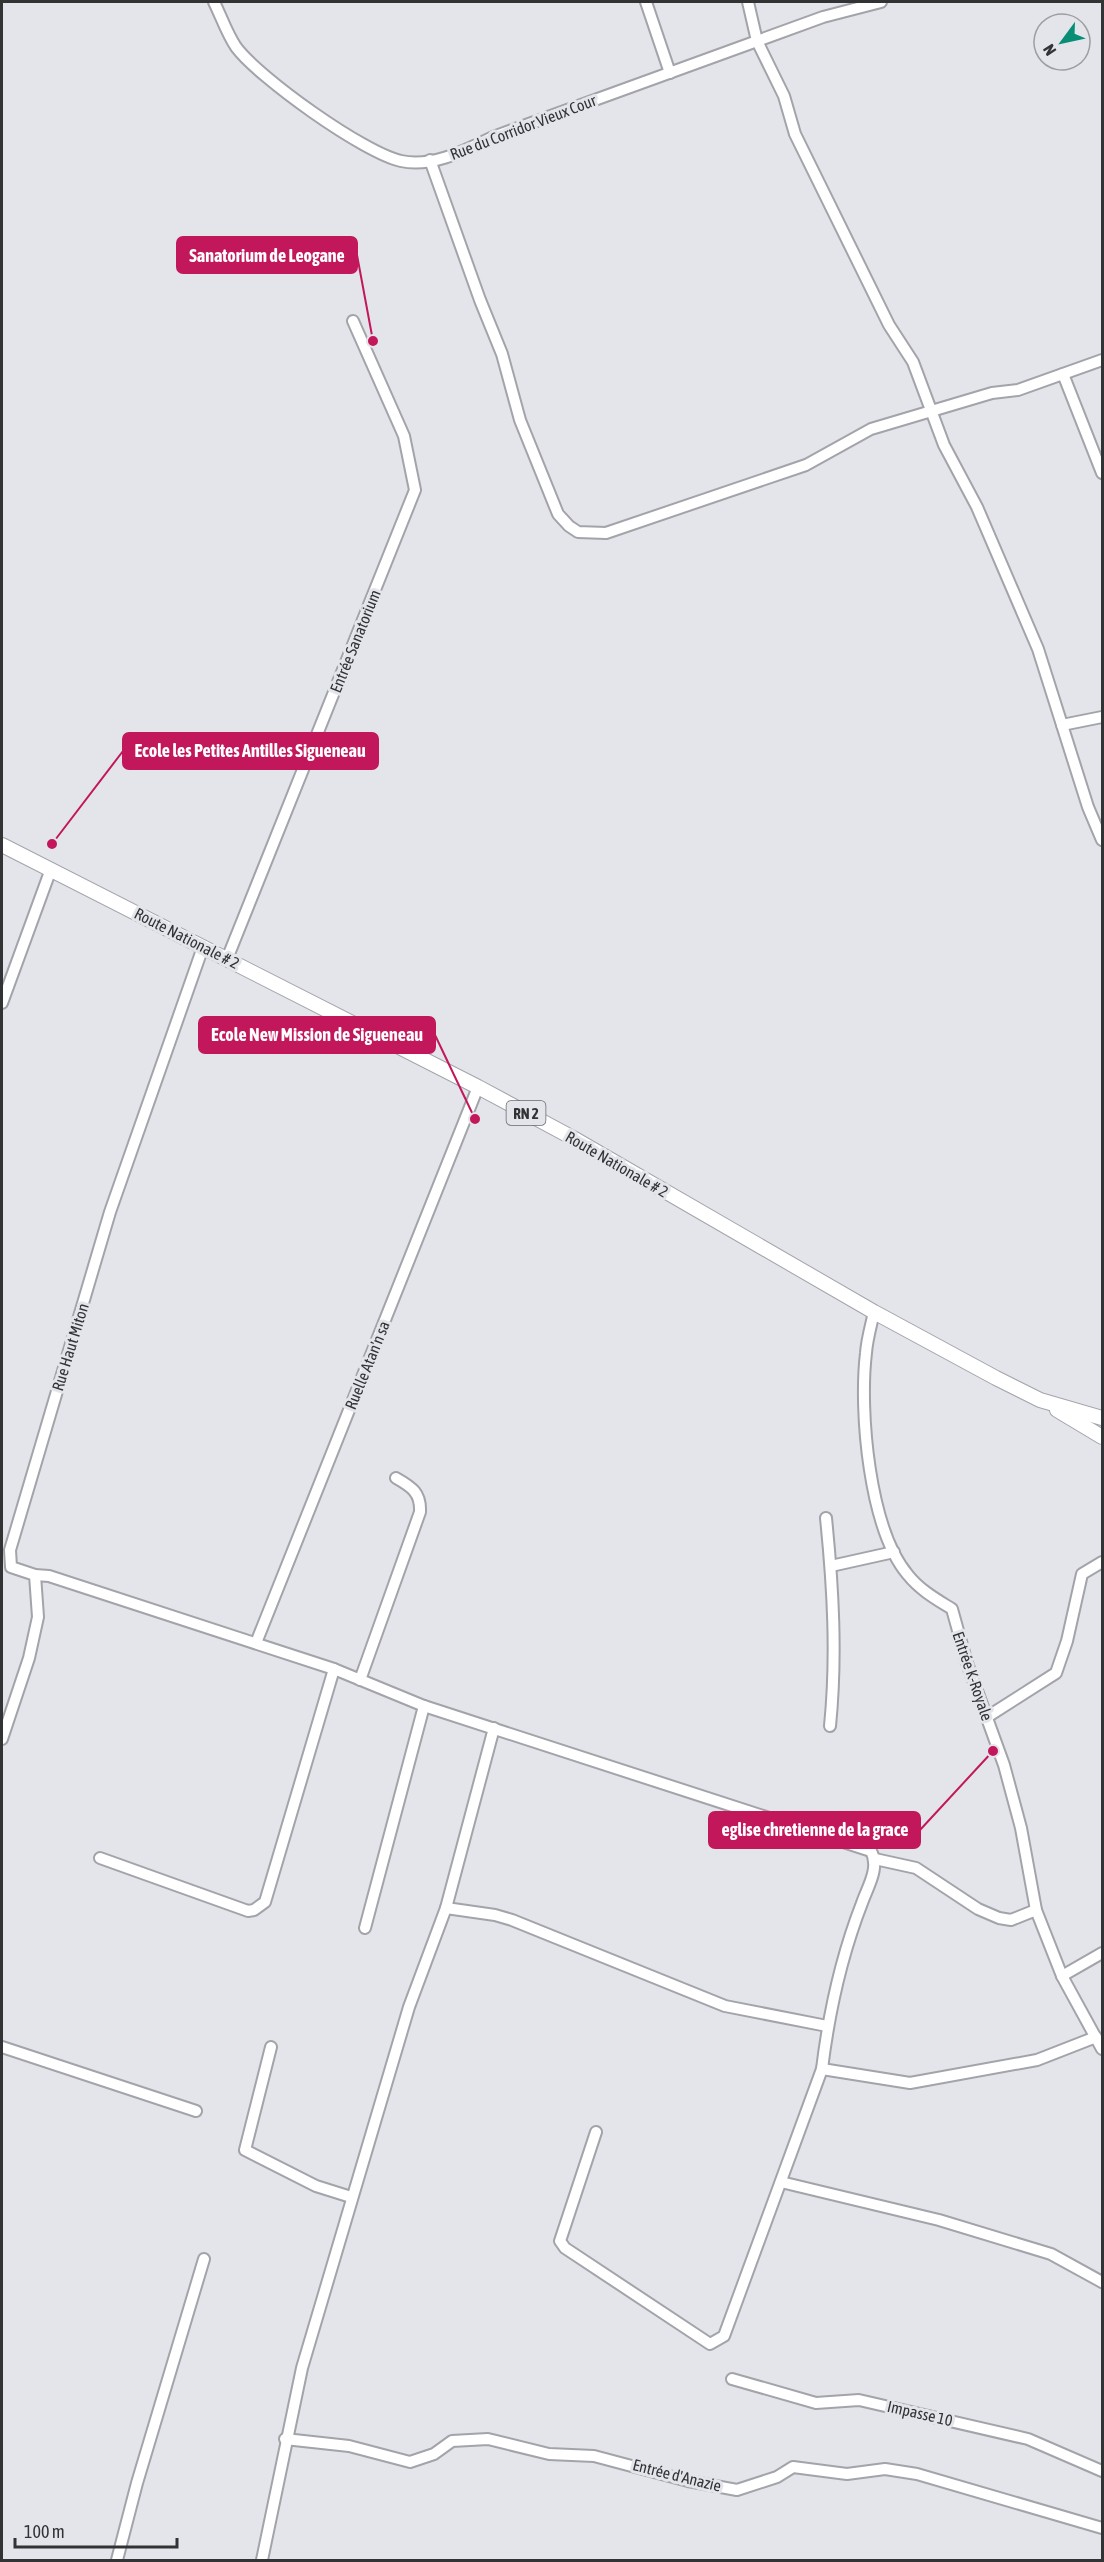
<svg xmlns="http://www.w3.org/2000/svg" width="1104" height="2562" viewBox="0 0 1104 2562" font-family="'Asap Condensed',sans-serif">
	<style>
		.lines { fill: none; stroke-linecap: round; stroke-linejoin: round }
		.minor-casing { stroke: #a2a4aa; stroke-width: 14 }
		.major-casing { stroke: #a2a4aa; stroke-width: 16 }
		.minor { stroke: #fff; stroke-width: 10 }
		.major { stroke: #fff; stroke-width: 14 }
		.labels { text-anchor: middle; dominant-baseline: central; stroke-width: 6; stroke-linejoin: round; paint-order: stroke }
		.shield { fill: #e3e5eb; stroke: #67686c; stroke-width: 1.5 }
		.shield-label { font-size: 15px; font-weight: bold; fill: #323335 }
		.street-label { font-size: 16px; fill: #323335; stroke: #e3e5eb }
		.leader { fill: none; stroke: #c2185b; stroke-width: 2 }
		.callout-dot { fill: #c2185b; stroke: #e3e5eb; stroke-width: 2 }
		.callout { fill: #c2185b; stroke: #c2185b; stroke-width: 2 }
		.callout-label { font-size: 18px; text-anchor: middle; font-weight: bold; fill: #fff }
	</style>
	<rect width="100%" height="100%" fill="#e3e5eb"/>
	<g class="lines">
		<defs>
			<g id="minor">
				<path d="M214,2C221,16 227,34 236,47C259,78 364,153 401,161C432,168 466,150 493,137L823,17L881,2"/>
				<polyline points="646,2 670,73"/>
				<polyline points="748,2 757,41 784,96 795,134 889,325 913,362 944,445 977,507 1038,649 1088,807 1102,840"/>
				<polyline points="430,160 480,300 502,354 520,420 558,514 569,526 578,532 606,533 806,465 871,429 992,393 1018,390 1102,360"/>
				<polyline points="1063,374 1102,473"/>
				<polyline points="1062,725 1102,717"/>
				<polyline points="227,959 415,490 404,436 353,321"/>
				<polyline points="2,1003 51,869"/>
				<path d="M874,1312C871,1326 867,1339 866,1353C859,1411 869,1529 908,1575C920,1590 936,1599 952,1609L967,1663L1004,1765L1021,1828L1036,1910L1062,1976L1102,2049"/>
				<path d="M826,1518C833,1587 837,1656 830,1726"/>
				<polyline points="831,1566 894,1552"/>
				<path d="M35,1575L49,1576L334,1669L424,1706L871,1851C880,1868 868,1886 862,1903C841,1957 829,2012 822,2069"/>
				<polyline points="256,1643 478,1087"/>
				<path d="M360,1680L420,1512C421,1493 412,1487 396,1478"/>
				<polyline points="987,1717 1056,1673 1067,1641 1082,1574 1102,1562"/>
				<polyline points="2,1739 29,1658 38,1617 35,1575 11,1567 10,1550 110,1212 203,947"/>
				<polyline points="100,1858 248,1911 254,1910 265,1902 334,1669"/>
				<polyline points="875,1859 916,1868 978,1909 999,1918 1011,1920 1036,1910"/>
				<polyline points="446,1908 495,1915 512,1920 725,2006 827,2026"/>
				<polyline points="365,1928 424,1706"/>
				<polyline points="1062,1976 1102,1953"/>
				<polyline points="2,2047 196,2111"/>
				<polyline points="271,2047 245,2150 316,2186 351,2197"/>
				<polyline points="596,2132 560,2241 565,2248 710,2344 724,2336 822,2069 910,2083 1037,2060 1096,2037"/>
				<polyline points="781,2182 939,2220 1051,2254 1102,2282"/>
				<polyline points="732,2379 816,2403 859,2400 1028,2439 1102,2471"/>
				<polyline points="285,2439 349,2446 410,2462 434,2454 452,2441 488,2439 549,2454 594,2456 688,2481 737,2490 777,2477 793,2467 847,2474 885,2469 917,2474 1102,2528"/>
				<polyline points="117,2560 137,2483 204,2259"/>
				<polyline points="262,2560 302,2368 409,2007 446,1908 494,1728"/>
			</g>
			<g id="major">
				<polyline points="2,845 478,1087 573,1138 874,1312 996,1378 1040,1400 1102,1418"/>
				<polyline points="1057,1410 1102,1437"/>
			</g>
		</defs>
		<use href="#minor" class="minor-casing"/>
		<use href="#major" class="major-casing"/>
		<use href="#minor" class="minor"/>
		<use href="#major" class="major"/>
	</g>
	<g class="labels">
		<rect class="shield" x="506.5" y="1101" width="39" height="24" rx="4.5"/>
		<g class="shield-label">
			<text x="526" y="1113">RN 2</text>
		</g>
		<g class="street-label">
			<text transform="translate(523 127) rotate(-21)">Rue du Corridor Vieux Cour</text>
			<text transform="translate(355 641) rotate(-68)">Entrée Sanatorium</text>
			<text transform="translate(187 938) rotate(27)">Route Nationale # 2</text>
			<text transform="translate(617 1164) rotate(30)">Route Nationale # 2</text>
			<text transform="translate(70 1347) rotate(-73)">Rue Haut Miton</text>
			<text transform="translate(367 1365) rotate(-68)">Ruelle Atan'n sa</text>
			<text transform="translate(973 1676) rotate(71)">Entrée K-Royale</text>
			<text transform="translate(920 2413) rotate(13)">Impasse 10</text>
			<text transform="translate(677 2475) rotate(14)">Entrée d'Anazie</text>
		</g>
	</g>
	<path class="leader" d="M373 341L357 255M52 844L123 751M475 1119L435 1035M993 1751L920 1830"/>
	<g class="callout-dot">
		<circle cx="373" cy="341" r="6"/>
		<circle cx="52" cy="844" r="6"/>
		<circle cx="475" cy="1119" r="6"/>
		<circle cx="993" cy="1751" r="6"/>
	</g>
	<g class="callout">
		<rect x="177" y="237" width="180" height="36" rx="6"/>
		<rect x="123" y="733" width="255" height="36" rx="6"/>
		<rect x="199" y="1017" width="236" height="36" rx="6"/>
		<rect x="709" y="1812" width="211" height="36" rx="6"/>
	</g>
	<g class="callout-label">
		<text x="267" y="262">Sanatorium de Leogane</text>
		<text x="250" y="757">Ecole les Petites Antilles Sigueneau</text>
		<text x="317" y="1041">Ecole New Mission de Sigueneau</text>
		<text x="815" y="1836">eglise chretienne de la grace</text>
	</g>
	<rect width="1104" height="2562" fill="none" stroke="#323335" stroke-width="6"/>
	<g transform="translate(1062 42) rotate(237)"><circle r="28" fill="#e3e5eb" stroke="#9c9ea2" stroke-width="1.5"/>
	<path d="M0-4.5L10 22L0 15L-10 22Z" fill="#098e76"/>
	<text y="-9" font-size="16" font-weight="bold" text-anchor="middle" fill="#323335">N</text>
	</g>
	<path d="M15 2538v9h162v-9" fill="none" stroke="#323335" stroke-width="3"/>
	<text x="24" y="2538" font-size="18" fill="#323335" stroke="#e3e5eb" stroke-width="4.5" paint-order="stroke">100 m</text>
</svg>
